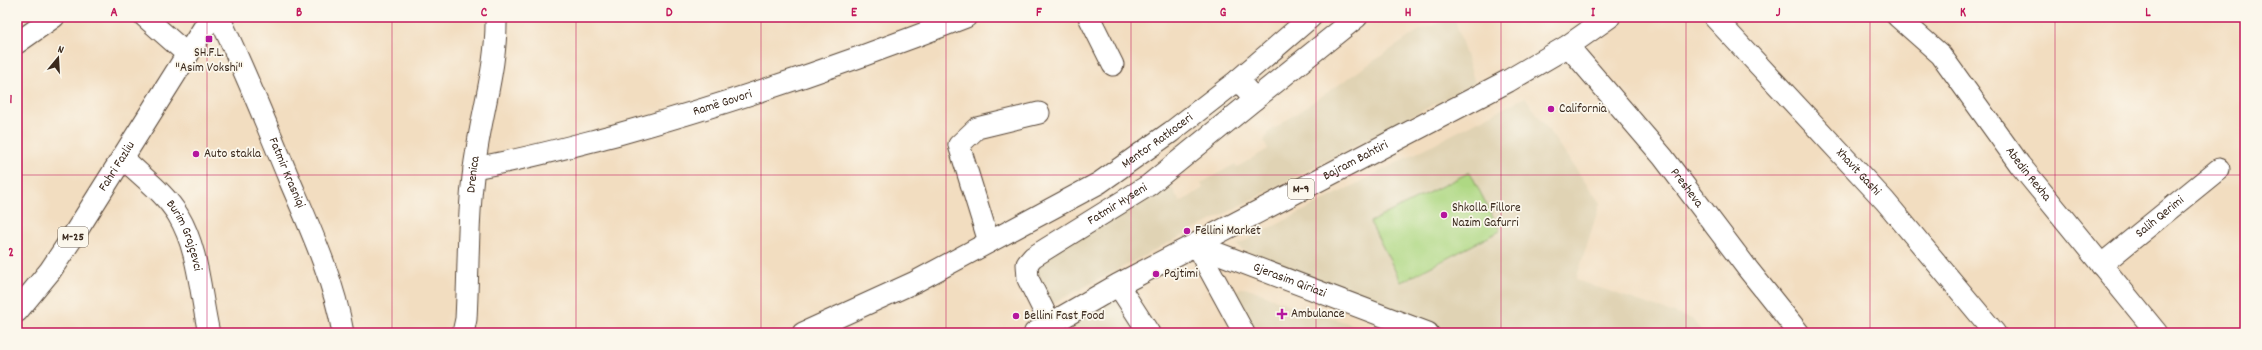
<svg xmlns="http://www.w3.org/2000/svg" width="2262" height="350" viewBox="0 0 2262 350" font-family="Dekko,sans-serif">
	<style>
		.built { fill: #e0d3b4 }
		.green { fill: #aed883; stroke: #748150 }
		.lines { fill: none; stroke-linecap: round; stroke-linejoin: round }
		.minor-casing { stroke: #564536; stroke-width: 23 }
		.major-casing { stroke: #564536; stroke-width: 24 }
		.minor { stroke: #fff; stroke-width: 21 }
		.major { stroke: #fff; stroke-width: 22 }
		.grid { fill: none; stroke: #c2185b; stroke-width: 1; stroke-opacity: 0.55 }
		.poi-dot { fill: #b5179e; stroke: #fbf7ec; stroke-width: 1.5 }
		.labels { text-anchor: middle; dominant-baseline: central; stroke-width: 3.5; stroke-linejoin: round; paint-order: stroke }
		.shield { fill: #fbf7ec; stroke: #75685c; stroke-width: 1 }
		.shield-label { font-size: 12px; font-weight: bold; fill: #3b2a1e }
		.poi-label { font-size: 13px; fill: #3b2a1e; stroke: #fbf7ec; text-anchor: start }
		.street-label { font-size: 13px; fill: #3b2a1e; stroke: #fbf7ec }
		.neatline { fill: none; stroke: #c2185b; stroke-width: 1.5 }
		.grid-label { font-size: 13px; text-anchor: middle; font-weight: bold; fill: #c2185b }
	</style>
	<rect width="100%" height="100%" fill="#fbf7ec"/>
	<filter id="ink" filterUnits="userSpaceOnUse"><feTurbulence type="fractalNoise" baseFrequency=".025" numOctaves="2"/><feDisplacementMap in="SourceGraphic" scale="8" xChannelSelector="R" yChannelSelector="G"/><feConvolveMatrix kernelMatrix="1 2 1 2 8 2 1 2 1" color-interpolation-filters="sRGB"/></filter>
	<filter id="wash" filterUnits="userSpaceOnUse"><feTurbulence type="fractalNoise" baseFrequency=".012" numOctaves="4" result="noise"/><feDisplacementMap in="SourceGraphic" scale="16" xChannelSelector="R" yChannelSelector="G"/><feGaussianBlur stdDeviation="0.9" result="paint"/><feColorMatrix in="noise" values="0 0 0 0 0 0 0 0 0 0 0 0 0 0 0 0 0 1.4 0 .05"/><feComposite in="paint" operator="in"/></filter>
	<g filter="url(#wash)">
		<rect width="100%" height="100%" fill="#f2ddc0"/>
		<g class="built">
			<polygon points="1454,17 1475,83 1048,306 1034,263 1168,181 1180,202 1191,196 1203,188 1201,183 1235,164 1237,167 1268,149 1264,141 1269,132 1418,31"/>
			<polygon points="1525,97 1600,203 1576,280 1692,319 1703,333 1444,333 1402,313 1266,261 1241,249 1237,245"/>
			<polygon points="1118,285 1147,333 1035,333"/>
			<polygon points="1241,288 1251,289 1279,301 1379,333 1255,333 1235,297 1236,291"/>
		</g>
		<polygon class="green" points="1470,172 1500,231 1401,282 1370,222"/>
	</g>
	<g filter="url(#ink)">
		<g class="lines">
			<defs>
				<g id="minor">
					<polyline points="145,17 188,55"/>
					<path id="s1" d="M219,17C245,70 266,124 289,179C310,228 334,280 343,333"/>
					<polyline points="1089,17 1113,65"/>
					<path id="s2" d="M1714,17L1885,201L1995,333"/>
					<path id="s3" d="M1898,17L1941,55L2020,165L2157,333"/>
					<polyline points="17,43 54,17"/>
					<path id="s4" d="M1568,46L1663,157L1747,268L1799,333"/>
					<polyline points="1255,99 1357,17"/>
					<path id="s5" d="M123,158C141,176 165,193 178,215C199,250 200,294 209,333"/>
					<path id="s6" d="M474,168C522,160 568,147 615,135C734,102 851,62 966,17"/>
					<polyline points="989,242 959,145 977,128 1039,113"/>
					<path id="s7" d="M1196,245L1428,333"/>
					<polyline points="1196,245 1244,333"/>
					<path id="s8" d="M2101,265L2219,169"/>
					<polyline points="1118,285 1149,333"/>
					<path id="s9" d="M1050,323L1028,279L1027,264L1033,257L1149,185L1255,99L1238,80"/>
					<path id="s10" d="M463,333L466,319C469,263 467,205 477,149C484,104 497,63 496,17"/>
					<path id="s11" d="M803,333L915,282L1099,183L1171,132L1238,80L1311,17"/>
				</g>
				<g id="major">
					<path id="s12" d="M17,311L50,271L72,238L211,17"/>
					<path id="s13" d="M1035,333L1118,285L1508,81L1568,46L1609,17"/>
				</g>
			</defs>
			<use href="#minor" class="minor-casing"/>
			<use href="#major" class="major-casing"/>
			<use href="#minor" class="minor"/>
			<use href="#major" class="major"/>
		</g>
	</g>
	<path class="grid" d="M207,17V333M392,17V333M576,17V333M761,17V333M946,17V333M1131,17V333M1316,17V333M1501,17V333M1686,17V333M1870,17V333M2055,17V333M17,175H2245"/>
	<g class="poi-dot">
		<rect x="205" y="35" width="8" height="8" rx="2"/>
		<circle cx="1551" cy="109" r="4"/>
		<circle cx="196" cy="154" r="4"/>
		<circle cx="1444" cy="215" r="4"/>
		<circle cx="1187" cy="231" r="4"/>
		<circle cx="1156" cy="274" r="4"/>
		<path d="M1280 308h4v4h4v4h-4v4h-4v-4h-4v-4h4z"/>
		<circle cx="1016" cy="316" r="4"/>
	</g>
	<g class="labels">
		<g class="shield">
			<rect x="1288" y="179" width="26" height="20" rx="3"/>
			<rect x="58" y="227" width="30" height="20" rx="3"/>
		</g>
		<g class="shield-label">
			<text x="1301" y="189">M-9</text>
			<text x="73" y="237">M-25</text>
		</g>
		<g class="poi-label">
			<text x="209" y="53" text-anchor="middle">SH.F.L.<tspan x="209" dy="15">"Asim Vokshi"</tspan></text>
			<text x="1559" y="109">California</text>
			<text x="204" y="154">Auto stakla</text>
			<text x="1452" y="208">Shkolla Fillore<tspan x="1452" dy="15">Nazim Gafurri</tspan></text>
			<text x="1195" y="231">Fellini Market</text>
			<text x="1164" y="274">Pajtimi</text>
			<text x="1291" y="314">Ambulance</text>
			<text x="1024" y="316">Bellini Fast Food</text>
		</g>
		<g class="street-label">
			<text stroke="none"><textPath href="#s6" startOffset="257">Ramë Govori</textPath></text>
			<text stroke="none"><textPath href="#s11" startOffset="404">Mentor Ratkoceri</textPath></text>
			<text stroke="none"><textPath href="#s13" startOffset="364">Bajram Bahtiri</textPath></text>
			<text stroke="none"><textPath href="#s12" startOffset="176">Fahri Fazliu</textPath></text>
			<text stroke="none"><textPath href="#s2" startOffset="212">Xhavit Gashi</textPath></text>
			<text stroke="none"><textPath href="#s1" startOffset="170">Fatmir Krasniqi</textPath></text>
			<text stroke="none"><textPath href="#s10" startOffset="159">Drenica</textPath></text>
			<text stroke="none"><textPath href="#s3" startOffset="205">Abedin Rexha</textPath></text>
			<text stroke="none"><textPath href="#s4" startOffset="185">Presheva</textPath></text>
			<text stroke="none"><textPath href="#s9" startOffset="173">Fatmir Hyseni</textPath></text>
			<text stroke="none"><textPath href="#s8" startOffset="76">Salih Qerimi</textPath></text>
			<text stroke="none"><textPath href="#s5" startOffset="101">Burim Grajçevci</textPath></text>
			<text stroke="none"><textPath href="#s7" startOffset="100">Gjerasim Qiriazi</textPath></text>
		</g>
	</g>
	<rect width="2262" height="350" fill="none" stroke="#fbf7ec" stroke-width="44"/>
	<g transform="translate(58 58) rotate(18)" stroke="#fbf7ec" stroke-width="3" paint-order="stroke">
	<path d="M0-3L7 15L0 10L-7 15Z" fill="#3b2a1e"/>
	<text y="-6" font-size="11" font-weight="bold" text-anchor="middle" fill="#3b2a1e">N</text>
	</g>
	<rect x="22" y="22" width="2218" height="306" class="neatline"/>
	<g class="grid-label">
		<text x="114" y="16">A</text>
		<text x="299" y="16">B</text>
		<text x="484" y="16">C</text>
		<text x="669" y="16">D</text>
		<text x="854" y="16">E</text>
		<text x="1039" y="16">F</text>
		<text x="1223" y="16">G</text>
		<text x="1408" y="16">H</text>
		<text x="1593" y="16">I</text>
		<text x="1778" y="16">J</text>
		<text x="1963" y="16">K</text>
		<text x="2148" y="16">L</text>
		<text x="11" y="103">1</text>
		<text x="11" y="256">2</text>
	</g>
</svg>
